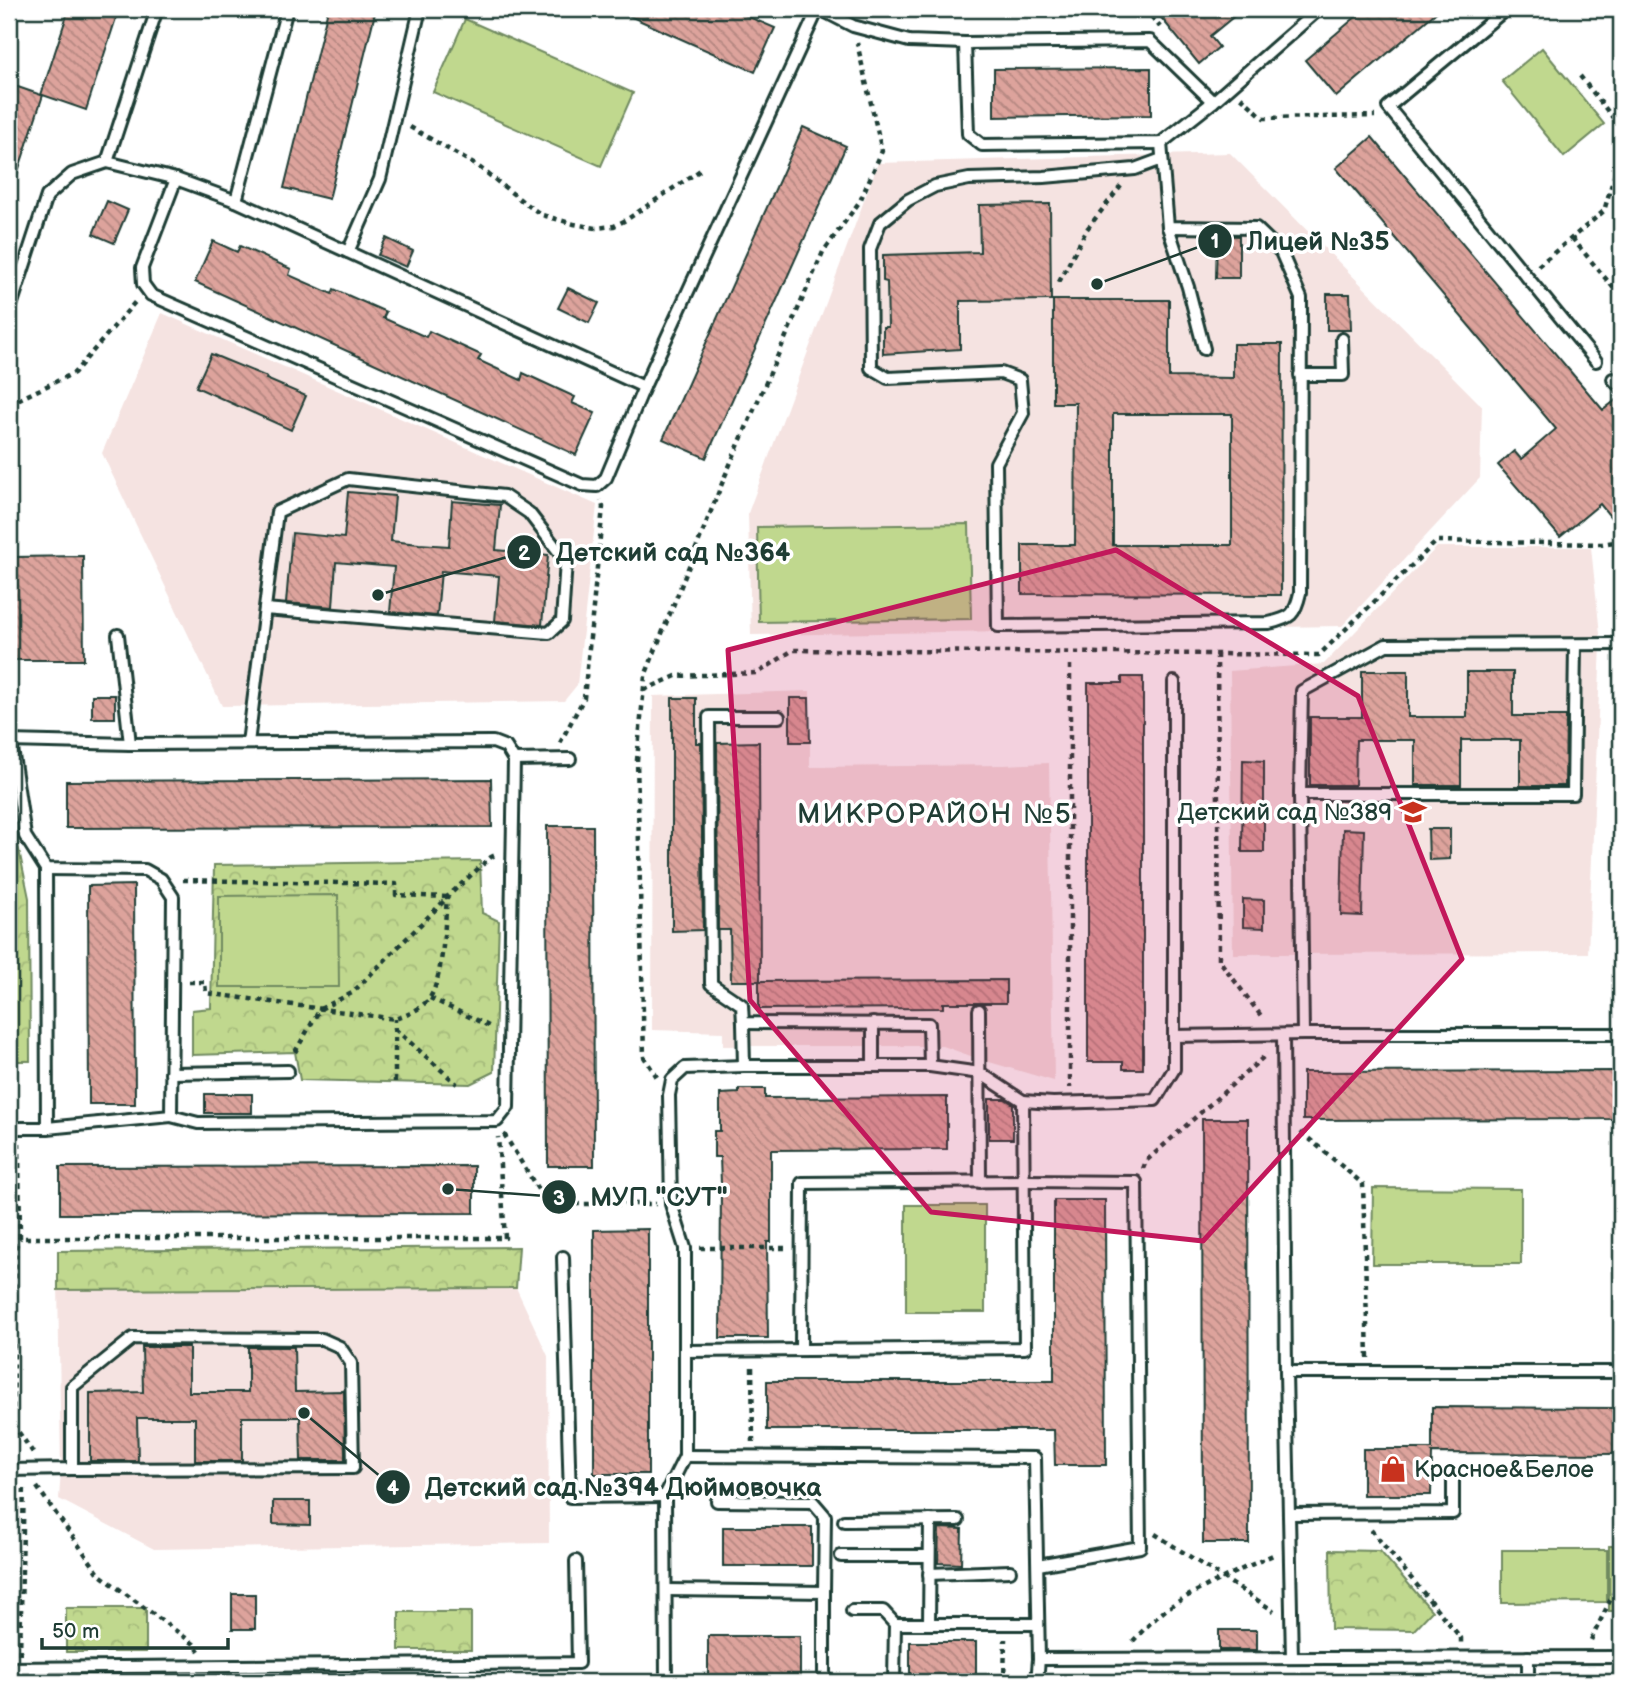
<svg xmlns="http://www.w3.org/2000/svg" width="1630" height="1691" viewBox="0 0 1630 1691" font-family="'Balsamiq Sans',sans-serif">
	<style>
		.built { fill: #f5e3e1 }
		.forest { fill: url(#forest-crowns); stroke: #708a61; stroke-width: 2 }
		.pitch { fill: #c0d88e; stroke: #708a61; stroke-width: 2 }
		.building { fill: url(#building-back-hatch); stroke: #1f3d34; stroke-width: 2; fill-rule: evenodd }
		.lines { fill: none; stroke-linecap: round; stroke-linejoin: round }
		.lane-casing { stroke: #1f3d34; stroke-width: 16 }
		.path { stroke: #1f3d34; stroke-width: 4.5; stroke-dasharray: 5 5; stroke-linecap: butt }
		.lane { stroke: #fff; stroke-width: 10 }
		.marked { fill: #c2185b; fill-opacity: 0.2; stroke: #c2185b; stroke-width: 5; stroke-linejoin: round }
		.labels { text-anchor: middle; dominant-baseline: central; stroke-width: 7; stroke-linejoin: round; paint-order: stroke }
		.poi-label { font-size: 24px; fill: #1f3d34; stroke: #fff; text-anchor: end }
		.quarter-label { font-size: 28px; letter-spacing: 2px; fill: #1f3d34; stroke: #fff }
		.leader { fill: none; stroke: #1f3d34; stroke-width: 2.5 }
		.callout-dot { fill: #1f3d34; stroke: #fff; stroke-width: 2.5 }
		.mark-label { font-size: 21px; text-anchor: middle; font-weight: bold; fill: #fff }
		.callout-label { font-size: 26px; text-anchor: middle; font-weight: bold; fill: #1f3d34; stroke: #fff; stroke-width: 7; stroke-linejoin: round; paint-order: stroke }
	</style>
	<defs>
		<pattern id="forest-crowns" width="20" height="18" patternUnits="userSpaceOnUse" patternTransform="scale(1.75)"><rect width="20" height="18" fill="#c0d88e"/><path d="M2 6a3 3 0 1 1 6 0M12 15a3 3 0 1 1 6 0" fill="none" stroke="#a5ba7b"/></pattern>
		<pattern id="building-back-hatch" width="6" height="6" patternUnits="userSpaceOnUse" patternTransform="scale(1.75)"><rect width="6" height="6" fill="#dda39c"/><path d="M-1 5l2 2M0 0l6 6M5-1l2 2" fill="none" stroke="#b38680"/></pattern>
	</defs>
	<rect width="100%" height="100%" fill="#fff"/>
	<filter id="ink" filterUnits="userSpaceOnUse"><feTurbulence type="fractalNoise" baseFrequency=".0143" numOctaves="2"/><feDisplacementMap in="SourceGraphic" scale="14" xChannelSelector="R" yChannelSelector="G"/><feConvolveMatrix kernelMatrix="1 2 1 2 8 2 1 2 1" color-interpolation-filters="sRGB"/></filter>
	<g filter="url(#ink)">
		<g class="built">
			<polygon points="1230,153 1482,406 1480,478 1342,626 751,635 748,513 878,163"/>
			<polygon points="162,313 597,505 577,685 564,701 222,706 102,453"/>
			<polygon points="1437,547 1591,547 1601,644 1588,953 1233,954 1230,671 1324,664"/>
			<polygon points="810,691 810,767 1004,765 1049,763 1054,1081 979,1059 943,1046 723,1046 723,1032 652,1030 653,696"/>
			<polygon points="513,1281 548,1356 549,1543 154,1549 59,1499 61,1469 58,1283"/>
		</g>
		<g class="forest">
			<polygon points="9,802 29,898 30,1061 9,1061"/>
			<polygon points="480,861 482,913 499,921 494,1072 470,1084 300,1080 295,1052 192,1055 192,1010 211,1008 214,865"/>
			<polygon points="519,1247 516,1288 58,1290 58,1251"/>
			<rect x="1609" y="1546" width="12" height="65"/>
			<polygon points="1330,1550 1380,1551 1432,1611 1414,1630 1331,1629"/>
			<rect x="66" y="1608" width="80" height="44"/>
			<rect x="399" y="1612" width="72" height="38"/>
		</g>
		<g class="pitch">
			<polygon points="465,19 633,93 601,166 433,92"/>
			<polygon points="1542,48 1604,124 1564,157 1502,81"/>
			<polygon points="969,524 971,619 759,622 757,527"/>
			<polygon points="338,895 339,987 219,987 219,896"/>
			<polygon points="1373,1188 1521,1189 1521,1264 1372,1264"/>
			<rect x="906" y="1205" width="79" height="107"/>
			<polygon points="1502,1550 1607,1550 1607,1602 1502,1603"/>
		</g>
		<g class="building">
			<polygon points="69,9 119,9 86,110 43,95 13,187 9,186 9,84 41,95"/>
			<polygon points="328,9 376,9 329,199 284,188"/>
			<polygon points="614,9 730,9 775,28 755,72"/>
			<polygon points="1154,9 1243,9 1210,36 1219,47 1199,64"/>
			<polygon points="1365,9 1440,9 1336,97 1305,60"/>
			<polygon points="1151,68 1151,115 994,117 994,69"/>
			<polygon points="803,127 846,146 706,458 663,439"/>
			<polygon points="1372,137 1603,410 1621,396 1621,530 1600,504 1560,537 1498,465 1514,451 1521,459 1556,429 1336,168"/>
			<polygon points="107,201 128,210 114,243 93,234"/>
			<polygon points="1050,204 1051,300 960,301 960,349 883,354 883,327 888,327 887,282 883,281 883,255 980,252 979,205"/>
			<polygon points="1217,235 1239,236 1239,278 1216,278"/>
			<polygon points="386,238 413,251 406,267 378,255"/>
			<polygon points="213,241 237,252 240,246 291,269 289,275 332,294 334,289 386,312 383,318 426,337 429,331 481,355 478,360 521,380 523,373 575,397 572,403 595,413 576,455 195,282"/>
			<polygon points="568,288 599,303 589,323 558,308"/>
			<polygon points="1327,294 1350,294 1351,330 1327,330"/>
			<path d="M1053,300H1169V377L1233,378V344H1282L1281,595L1022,594V545H1075L1076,403H1053ZM1113,414H1232V545H1113Z"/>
			<polygon points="211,354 267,377 266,379 306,396 291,430 196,387"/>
			<polygon points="348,492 395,496 391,541 419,544 449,546 452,501 500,505 496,550 548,555 542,625 495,621 499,576 441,571 437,616 390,612 394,567 336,562 333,607 286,603 292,533 344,538"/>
			<polygon points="83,556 84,660 13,660 13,557"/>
			<polygon points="1362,671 1408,671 1408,717 1467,717 1467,672 1513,672 1513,716 1566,716 1565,786 1520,786 1520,740 1461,740 1461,785 1415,785 1415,740 1356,740 1355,785 1310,785 1310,717 1362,717"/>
			<polygon points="1122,677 1143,677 1143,1069 1123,1069 1123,1062 1088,1062 1088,683 1122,683"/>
			<rect x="92" y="695" width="23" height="23"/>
			<polygon points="672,698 696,698 696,743 701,743 703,930 672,931"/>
			<polygon points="790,698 809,698 810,742 790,742"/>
			<polygon points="759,742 760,981 731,981 730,930 718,930 717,743"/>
			<polygon points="1243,760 1264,761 1264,852 1242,852"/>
			<polygon points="491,779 492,827 66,828 66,781"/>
			<polygon points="547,826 593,826 594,1166 548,1166"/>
			<polygon points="1343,829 1364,830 1362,916 1341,915"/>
			<polygon points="1428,829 1450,829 1450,859 1429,860"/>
			<polygon points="134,885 135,1104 89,1104 88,886"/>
			<polygon points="1243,899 1264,900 1264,928 1243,927"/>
			<polygon points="1006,980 1006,1003 943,1003 943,1008 759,1009 759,981"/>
			<polygon points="1621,1071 1621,1119 1303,1120 1303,1072"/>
			<polygon points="739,1089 765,1089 765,1098 947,1097 947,1149 771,1150 771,1242 767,1242 768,1338 720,1338 721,1184 720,1157 714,1157 714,1131 720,1131 720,1094 739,1093"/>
			<rect x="205" y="1094" width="47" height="19"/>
			<polygon points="989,1099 1005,1099 1013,1104 1013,1139 989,1139"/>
			<polygon points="1202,1119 1248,1119 1249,1543 1203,1543"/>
			<polygon points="474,1166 474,1213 60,1214 60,1167"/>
			<polygon points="1054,1200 1105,1200 1106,1465 1055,1465 1054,1430 767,1430 767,1381 1054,1381"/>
			<polygon points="648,1229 648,1474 594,1474 594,1230"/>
			<polygon points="142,1347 189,1347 189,1392 248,1392 248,1347 294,1347 295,1392 344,1391 345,1460 301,1460 300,1417 242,1417 242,1461 195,1461 195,1418 137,1418 138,1461 90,1461 90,1393 143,1392"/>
			<polygon points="1432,1407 1621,1408 1621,1454 1432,1453 1431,1495 1363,1495 1363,1449 1432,1449"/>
			<polygon points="273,1501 310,1501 310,1525 273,1524"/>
			<rect x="723" y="1527" width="89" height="39"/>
			<polygon points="939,1528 962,1529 961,1564 938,1563"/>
			<rect x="232" y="1594" width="23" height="35"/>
			<rect x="1219" y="1630" width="38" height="20"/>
			<polygon points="708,1636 800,1636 800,1679 782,1679 782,1682 708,1682"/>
			<rect x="910" y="1642" width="66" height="40"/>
		</g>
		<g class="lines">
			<defs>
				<g id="lane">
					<polyline points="820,9 853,26 909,41 965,43 1150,41 1213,102"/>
					<polyline points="1506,9 1388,107 1596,361"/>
					<polyline points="965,43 968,134 982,145 1161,143 1213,102 1319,9"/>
					<path d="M1161,143L1168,227L1256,228L1281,252L1301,298L1300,593C1295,615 1291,618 1269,623L998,626L996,463L1023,413L1020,380L1001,373L888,378L871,368L870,249L880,223L908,200L935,186L969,179L1044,177L1135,169L1162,159"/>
					<polyline points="107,162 176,179 236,201 644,387 818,9"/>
					<polyline points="176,179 142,268 143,284 151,295 582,485 597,486 606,478 644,387"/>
					<polyline points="236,201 287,9"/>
					<polyline points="1168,227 1188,287 1204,349"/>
					<polyline points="348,252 380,179 420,9"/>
					<polyline points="9,312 47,196 72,174 107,162 157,9"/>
					<polyline points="1300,375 1343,375 1342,339"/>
					<polyline points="1613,379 1621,388"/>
					<polyline points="118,635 130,744"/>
					<polyline points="779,717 709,717 711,984 742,1005 743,1023 929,1024 930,1066"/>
					<polyline points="9,741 130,744 493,742 506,747 514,760 508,1107 497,1121 198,1123 171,1116"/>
					<path d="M248,743C258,666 267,589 277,512L348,479L504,496L529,513L566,561L562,621L549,633L265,609"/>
					<polyline points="514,760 570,759"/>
					<polyline points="1300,794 1573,794 1575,645"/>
					<polyline points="46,869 47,1128"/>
					<polyline points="979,1010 980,1182"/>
					<polyline points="743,1023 744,1066"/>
					<polyline points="873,1023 873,1066"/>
					<polyline points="1303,1034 1300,794 1302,691 1386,645 1621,644"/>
					<polyline points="1283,1035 1286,1372 1292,1658"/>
					<polyline points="1174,1036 1303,1034 1621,1034"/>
					<polyline points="171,1073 288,1071"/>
					<polyline points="1023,1101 1053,1103 1155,1100 1174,1069 1174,682"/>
					<polyline points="9,1128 47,1128 171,1116 173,897 161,879 145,870 46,869 25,836 11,742"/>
					<polyline points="563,1257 570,1497 665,1496"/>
					<polyline points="801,1350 802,1183 1024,1181 1136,1182 1140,1547 1038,1565"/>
					<polyline points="1286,1372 1621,1372"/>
					<polyline points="685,1456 1035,1458 1039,1659 1037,1682"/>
					<polyline points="9,1470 72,1469 72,1387 133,1338 322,1339 340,1347 351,1363 353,1468 72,1469"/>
					<polyline points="717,1501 813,1502 825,1516 824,1592"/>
					<polyline points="1289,1514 1453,1513 1453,1480"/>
					<polyline points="844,1521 958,1520"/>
					<polyline points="841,1556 929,1556"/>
					<polyline points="929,1574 1010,1571"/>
					<polyline points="666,1590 824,1592 824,1682"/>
					<polyline points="852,1611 883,1611 895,1624"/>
					<polyline points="929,1624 930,1520"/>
					<polyline points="1039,1659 1621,1657"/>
					<polyline points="9,1668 578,1663 576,1561"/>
					<polyline points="666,1682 665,1496 685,1456 685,1248 671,1204 669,1095 672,1080 685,1068 744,1066 930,1066 980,1073 1023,1101 1025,1348 685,1351"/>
					<polyline points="894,1682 895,1624 1038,1624"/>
					<polyline points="1528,1682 1528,1657"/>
				</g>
			</defs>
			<use href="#lane" class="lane-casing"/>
			<g class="path">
				<polyline points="1145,9 1160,27"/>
				<polyline points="1618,14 1621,59"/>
				<polyline points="1580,76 1621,128"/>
				<polyline points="1241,97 1264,118 1375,116"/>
				<polyline points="410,127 479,167 526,204 542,215 574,224 596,228 614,226 626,220 702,169"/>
				<polyline points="1572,238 1621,297"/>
				<polyline points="1538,266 1604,211 1621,152"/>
				<polyline points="1059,282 1087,229 1121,186"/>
				<polyline points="9,404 74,373 136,301"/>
				<polyline points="1217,654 1219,960 1262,1017"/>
				<polyline points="1070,665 1070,1088"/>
				<polyline points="644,690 676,676 758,673 793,650 1319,655 1437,541 1602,544 1621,541"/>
				<polyline points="560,743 584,698 603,507 601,500"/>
				<polyline points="183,880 396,884 396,895 447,897"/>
				<path d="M189,982H205L206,993L395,1019C408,1015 419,1010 428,1000C443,983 445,921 447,897L491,857L498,854"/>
				<polyline points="430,998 493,1028"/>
				<polyline points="395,1029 457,1084"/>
				<polyline points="295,1052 320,1009 352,993 447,898"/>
				<polyline points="657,1077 644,1057 637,760 645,676 725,476 823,252 860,201 882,151 857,43"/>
				<polyline points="395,1082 395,1019"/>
				<polyline points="1301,1132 1363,1184 1368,1358"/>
				<polyline points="504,1134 547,1204 656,1204"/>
				<polyline points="19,1143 20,1238 505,1238 498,1137"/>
				<polyline points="1143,1169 1146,1161 1267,1054"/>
				<polyline points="700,1248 785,1248"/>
				<polyline points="752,1367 753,1442"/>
				<polyline points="13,1424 34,1454"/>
				<polyline points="9,1426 13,1424 16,1246 20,1238"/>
				<polyline points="37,1487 100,1575 194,1644 199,1651"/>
				<polyline points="1371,1530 1461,1638 1461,1643"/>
				<polyline points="1155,1534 1274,1611"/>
				<polyline points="1591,1640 1621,1578"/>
				<path d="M1133,1641C1145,1628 1159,1614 1174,1604C1205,1585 1240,1570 1273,1555"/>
				<polyline points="20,1654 24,1484"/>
				<polyline points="1004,1682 1005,1639"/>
			</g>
			<use href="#lane" class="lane"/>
		</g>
	</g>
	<path class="marked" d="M1116,550L1358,696L1462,959L1203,1241L931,1212L750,1000L728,650Z"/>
	<defs>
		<symbol id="school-bare" viewBox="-9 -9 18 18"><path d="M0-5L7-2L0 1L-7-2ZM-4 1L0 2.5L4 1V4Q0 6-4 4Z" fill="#c8321e" stroke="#fff" stroke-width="2.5" paint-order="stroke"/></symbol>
		<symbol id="shop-bare" viewBox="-9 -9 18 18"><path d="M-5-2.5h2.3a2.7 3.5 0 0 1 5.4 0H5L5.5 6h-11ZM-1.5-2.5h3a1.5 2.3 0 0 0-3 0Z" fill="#c8321e" stroke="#fff" stroke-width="2.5" paint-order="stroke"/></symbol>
	</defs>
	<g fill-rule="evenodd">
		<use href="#school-bare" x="1394" y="793" width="38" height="38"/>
		<use href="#shop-bare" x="1374" y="1450" width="38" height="38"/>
	</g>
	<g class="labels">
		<g class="poi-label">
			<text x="1392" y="812">Детский сад №389</text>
			<text x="1414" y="1469" text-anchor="start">Красное&amp;Белое</text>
		</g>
		<g class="quarter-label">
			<text x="935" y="814">МИКРОРАЙОН №5</text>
		</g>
	</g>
	<path class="leader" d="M1097 284L1215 241M378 595L524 552M448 1189L559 1197M304 1413L393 1487"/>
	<g class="callout-dot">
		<circle cx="1097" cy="284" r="7"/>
		<circle cx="378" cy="595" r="7"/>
		<circle cx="448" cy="1189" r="7"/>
		<circle cx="304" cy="1413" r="7"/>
		<circle cx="1215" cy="241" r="18"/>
		<circle cx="524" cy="552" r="18"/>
		<circle cx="559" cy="1197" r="18"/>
		<circle cx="393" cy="1487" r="18"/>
	</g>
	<g class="mark-label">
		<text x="1215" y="248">1</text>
		<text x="524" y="560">2</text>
		<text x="559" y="1205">3</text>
		<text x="393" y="1495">4</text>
	</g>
	<g class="callout-label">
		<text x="1318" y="250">Лицей №35</text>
		<text x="673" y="561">Детский сад №364</text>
		<text x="659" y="1206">МУП "СУТ"</text>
		<text x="623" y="1496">Детский сад №394 Дюймовочка</text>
	</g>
	<rect width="1630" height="1691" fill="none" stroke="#fff" stroke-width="35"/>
	<rect x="18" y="18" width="1595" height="1656" fill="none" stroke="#1f3d34" stroke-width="2.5" filter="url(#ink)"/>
	<path d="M42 1638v10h186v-10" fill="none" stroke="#1f3d34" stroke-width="3.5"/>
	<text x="52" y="1638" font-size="21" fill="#1f3d34" stroke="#ffffff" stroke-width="5" paint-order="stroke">50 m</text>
</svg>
